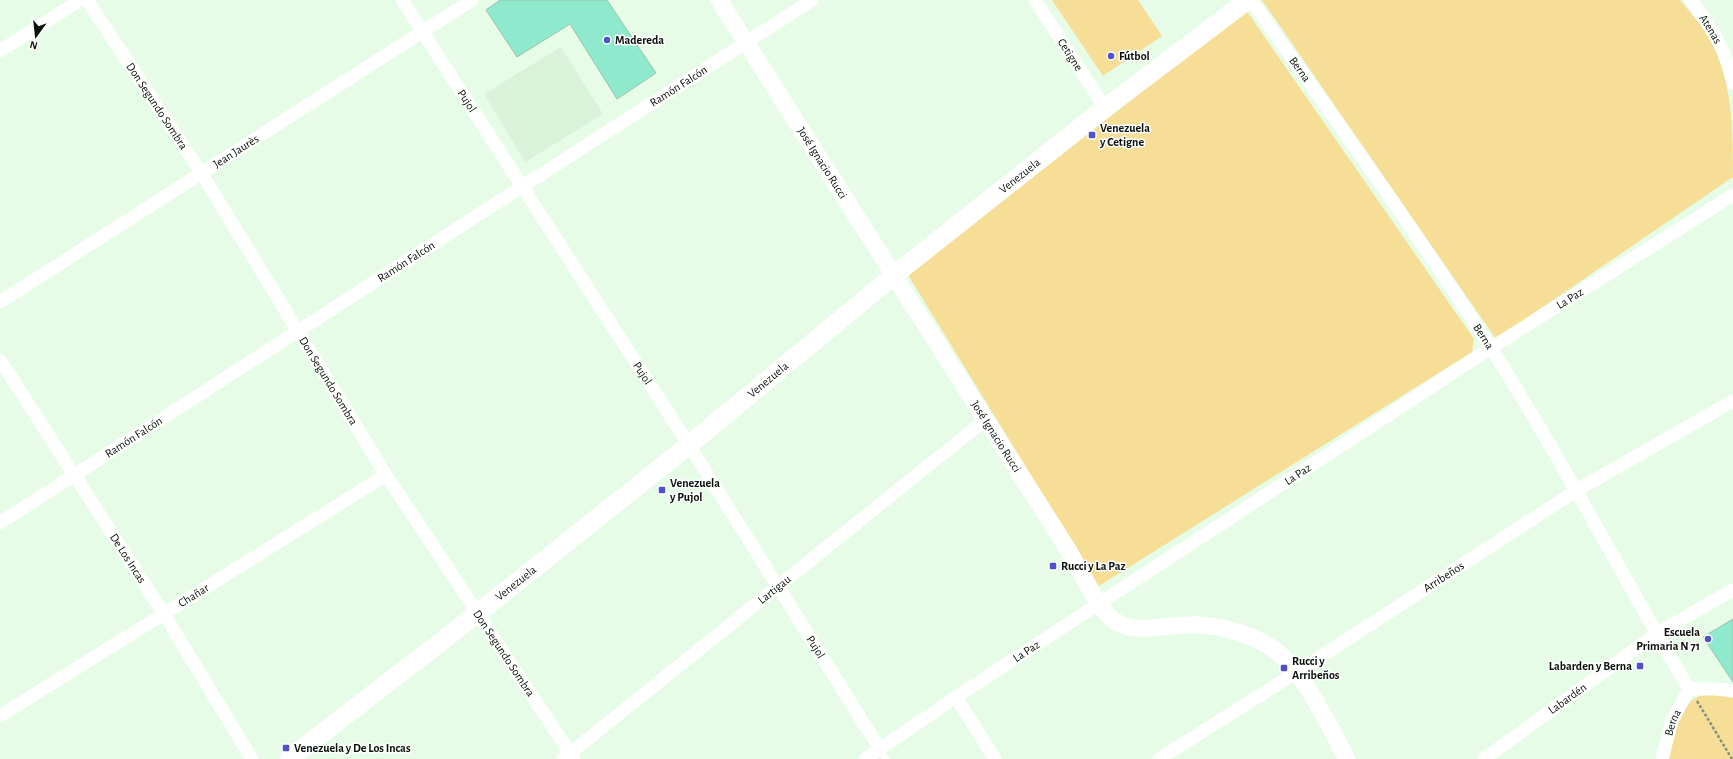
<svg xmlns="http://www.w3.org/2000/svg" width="1733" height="759" viewBox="0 0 1733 759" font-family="'Alegreya Sans',sans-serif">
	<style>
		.built { fill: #d8f3d8 }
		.green { fill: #f6de96 }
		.building { fill: #8feacd; stroke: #a0beb3 }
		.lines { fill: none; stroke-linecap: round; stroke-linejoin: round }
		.path { stroke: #839182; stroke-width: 2.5; stroke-dasharray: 3 2; stroke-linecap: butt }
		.service { stroke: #fff; stroke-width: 7 }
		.minor { stroke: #fff; stroke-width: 13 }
		.tertiary { stroke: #fff; stroke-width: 17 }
		.secondary { stroke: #fff; stroke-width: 19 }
		.poi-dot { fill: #4f52c8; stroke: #fff; stroke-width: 1.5 }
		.labels { text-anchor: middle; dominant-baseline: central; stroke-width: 3; stroke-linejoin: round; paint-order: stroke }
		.street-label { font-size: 12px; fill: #0a110a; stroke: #fff }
		.poi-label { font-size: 12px; font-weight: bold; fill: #0a110a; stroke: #fff; text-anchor: start }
	</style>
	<rect width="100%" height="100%" fill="#e7fce6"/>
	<polygon class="built" points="561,47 603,114 525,162 484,94"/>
	<g class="green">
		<polygon points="1052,0 1138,0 1162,36 1103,76"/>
		<path d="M1262,0H1680C1690,13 1702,25 1710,39C1733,84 1733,129 1733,177L1496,339Z"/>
		<polygon points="1246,10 1474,339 1472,352 1099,586 908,275"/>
		<path d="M1720,694L1733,697V759H1669C1674,739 1678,702 1702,695C1707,694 1714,694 1720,694Z"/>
	</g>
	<g class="building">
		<polygon points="500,0 607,0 656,73 617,99 570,24 517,57 486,10"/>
		<polygon points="1733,619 1733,682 1703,637"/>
	</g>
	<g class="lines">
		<polyline class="path" points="1697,701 1732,759"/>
		<polyline class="service" points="880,749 886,759"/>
		<g class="minor">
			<path id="s1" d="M87,0L202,174L386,475L574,759"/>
			<path id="s2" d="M402,0L689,445L880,749"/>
			<path id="s3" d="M1035,0L1105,108"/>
			<path id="s4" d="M1251,0C1332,115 1415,230 1491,348C1562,459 1622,576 1689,689"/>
			<path id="s5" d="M1691,0C1710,26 1727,51 1733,83"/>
			<polyline points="0,51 80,0"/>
			<path id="s6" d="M0,302L472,0"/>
			<path id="s7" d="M0,360L164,614L252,759"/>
			<path id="s8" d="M0,523L812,0"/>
			<polyline points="1689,689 1717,689 1733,691"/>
			<polyline points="956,697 995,759"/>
			<path id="s9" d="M0,716L386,475"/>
			<path id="s10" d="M563,759L985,420"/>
			<path id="s11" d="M865,759L956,697L1491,348L1733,195"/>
			<path id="s12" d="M1159,759L1297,672L1577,490L1733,401"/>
			<path id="s13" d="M1484,759L1656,634L1733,590"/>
			<path id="s14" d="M1662,759L1672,721L1689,689"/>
		</g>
		<path class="tertiary" id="s15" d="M719,0L1069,551C1080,570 1097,607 1113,620C1137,637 1173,622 1200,625C1226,627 1255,635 1276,651C1304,672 1330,728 1347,759"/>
		<path class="secondary" id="s16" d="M289,759L478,613L689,445L893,276L1105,108L1248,0"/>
	</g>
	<g class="poi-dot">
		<circle cx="607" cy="40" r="4"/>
		<circle cx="1111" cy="56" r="4"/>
		<rect x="1088" y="131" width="8" height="8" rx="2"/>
		<rect x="658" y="486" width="8" height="8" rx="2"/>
		<rect x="1049" y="562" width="8" height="8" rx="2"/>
		<circle cx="1708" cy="639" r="4"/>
		<rect x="1636" y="662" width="8" height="8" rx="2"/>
		<rect x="1280" y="664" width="8" height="8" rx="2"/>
		<rect x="282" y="744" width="8" height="8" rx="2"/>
	</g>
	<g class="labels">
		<g class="street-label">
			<text stroke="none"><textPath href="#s5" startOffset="35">Atenas</textPath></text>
			<text stroke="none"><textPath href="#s3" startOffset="65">Cetigne</textPath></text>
			<text stroke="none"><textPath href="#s4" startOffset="85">Berna</textPath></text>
			<text stroke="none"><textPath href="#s8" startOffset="807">Ramón Falcón</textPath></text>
			<text stroke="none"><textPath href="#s2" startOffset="120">Pujol</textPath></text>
			<text stroke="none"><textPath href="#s1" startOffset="127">Don Segundo Sombra</textPath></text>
			<text stroke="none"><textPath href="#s6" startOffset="280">Jean Jaurès</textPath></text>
			<text stroke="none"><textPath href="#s15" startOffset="193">José Ignacio Rucci</textPath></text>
			<text stroke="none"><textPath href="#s16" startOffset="935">Venezuela</textPath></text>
			<text stroke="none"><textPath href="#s8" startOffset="483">Ramón Falcón</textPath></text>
			<text stroke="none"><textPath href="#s11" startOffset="842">La Paz</textPath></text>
			<text stroke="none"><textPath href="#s4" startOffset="409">Berna</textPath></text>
			<text stroke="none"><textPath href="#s2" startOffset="444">Pujol</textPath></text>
			<text stroke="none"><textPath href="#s16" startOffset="611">Venezuela</textPath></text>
			<text stroke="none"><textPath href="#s1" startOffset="451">Don Segundo Sombra</textPath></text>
			<text stroke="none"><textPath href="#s15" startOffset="517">José Ignacio Rucci</textPath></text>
			<text stroke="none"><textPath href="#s8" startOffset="159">Ramón Falcón</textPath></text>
			<text stroke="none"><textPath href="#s11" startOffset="518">La Paz</textPath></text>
			<text stroke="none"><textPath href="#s7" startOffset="236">De Los Incas</textPath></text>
			<text stroke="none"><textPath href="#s12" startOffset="338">Arribeños</textPath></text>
			<text stroke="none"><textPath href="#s16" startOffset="287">Venezuela</textPath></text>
			<text stroke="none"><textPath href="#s10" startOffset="271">Lartigau</textPath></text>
			<text stroke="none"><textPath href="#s9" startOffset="228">Chañar</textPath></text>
			<text stroke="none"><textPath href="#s2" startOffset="768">Pujol</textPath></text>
			<text stroke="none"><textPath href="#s11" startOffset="194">La Paz</textPath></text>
			<text stroke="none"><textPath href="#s1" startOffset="775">Don Segundo Sombra</textPath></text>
			<text stroke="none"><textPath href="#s13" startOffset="103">Labardén</textPath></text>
			<text stroke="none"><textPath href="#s14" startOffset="38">Berna</textPath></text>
		</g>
		<g class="poi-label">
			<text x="615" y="40">Madereda</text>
			<text x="1119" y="56">Fútbol</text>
			<text x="1100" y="128">Venezuela<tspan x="1100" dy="14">y Cetigne</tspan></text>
			<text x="670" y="483">Venezuela<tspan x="670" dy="14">y Pujol</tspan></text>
			<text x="1061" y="566">Rucci y La Paz</text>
			<text x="1700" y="632" text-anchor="end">Escuela<tspan x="1700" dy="14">Primaria N 71</tspan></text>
			<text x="1292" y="661">Rucci y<tspan x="1292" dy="14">Arribeños</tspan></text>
			<text x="1632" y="666" text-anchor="end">Labarden y Berna</text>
			<text x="294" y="748">Venezuela y De Los Incas</text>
		</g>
	</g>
	<g transform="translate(36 36) rotate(195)" stroke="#ffffff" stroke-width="3" paint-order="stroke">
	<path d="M0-3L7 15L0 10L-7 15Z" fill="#0a110a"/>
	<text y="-6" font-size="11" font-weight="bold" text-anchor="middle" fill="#0a110a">N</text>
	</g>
</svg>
